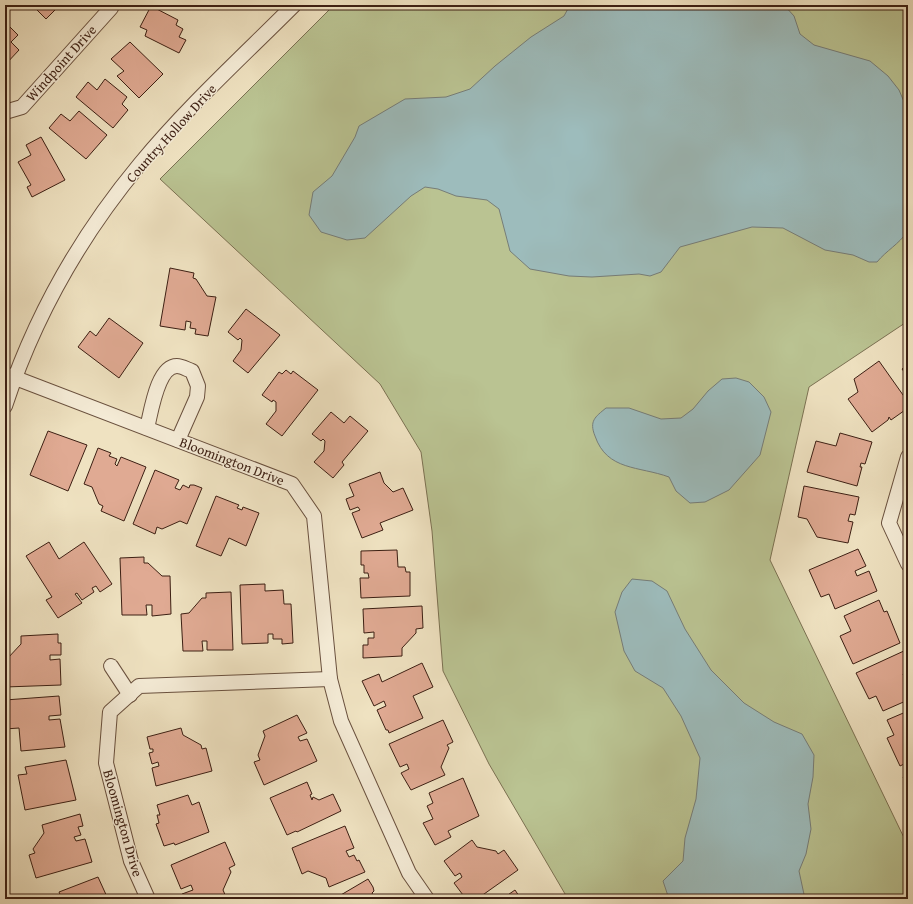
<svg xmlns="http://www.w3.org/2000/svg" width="913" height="904" viewBox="0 0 913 904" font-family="'Gentium Book Plus',serif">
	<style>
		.green { fill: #bac392; stroke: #7b7152 }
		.water { fill: #9dbcbc; stroke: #767d78 }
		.building { fill: #e0aa93; stroke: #3c1f13 }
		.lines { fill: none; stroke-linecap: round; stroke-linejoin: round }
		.minor-casing { stroke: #69503e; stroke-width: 16 }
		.minor { stroke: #f5ecd7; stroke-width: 14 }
		.labels { text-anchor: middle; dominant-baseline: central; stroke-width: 3; stroke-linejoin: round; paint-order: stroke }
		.street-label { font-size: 14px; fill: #3c1f13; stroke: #f5ecd7 }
	</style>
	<rect width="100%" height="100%" fill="#efe2c1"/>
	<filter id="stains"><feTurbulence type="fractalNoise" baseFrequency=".005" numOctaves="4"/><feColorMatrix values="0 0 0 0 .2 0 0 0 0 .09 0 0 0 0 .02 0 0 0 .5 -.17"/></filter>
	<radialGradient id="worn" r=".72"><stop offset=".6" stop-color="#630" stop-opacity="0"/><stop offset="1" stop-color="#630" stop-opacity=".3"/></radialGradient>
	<polygon class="green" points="334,5 908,5 908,321 809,387 770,560 908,846 908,899 568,899 489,764 443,671 432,531 421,452 380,384 160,179"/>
	<g class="water">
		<path d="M570,5H784L794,16L800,34L814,45L870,61L888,76L899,90L908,111V231C898,245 887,250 877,262H869L853,255L825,250L783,228L752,227L680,247L661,272L650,276L639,274L592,277L569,276L530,269L510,251L499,209L487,200L456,196L438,189L425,187L411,196L365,238L347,240L321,232L309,215L313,192L332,176L355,137L359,126L405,99L446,97L470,89L495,66L531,37L564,16Z"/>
		<path d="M736,378L749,382L764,397L771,412L760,455L729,490L705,502L690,503L676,491L669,477C639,466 607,471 595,436C589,421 595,417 606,408H629L661,419L681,418L693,409L708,391L722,379Z"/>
		<polygon points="632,579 652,581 667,591 685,629 711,670 744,703 774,722 802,734 814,755 813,777 808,804 811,829 806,854 799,871 805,899 669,899 663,881 683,861 685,838 696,799 700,758 681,716 663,688 635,671 624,651 615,612 622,592"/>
	</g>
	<g class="building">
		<polygon points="32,5 60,5 46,19"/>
		<polygon points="151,6 178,20 176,25 183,29 179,37 186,40 179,53 145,36 147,30 140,27"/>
		<polygon points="5,22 18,35 11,42 19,50 5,65"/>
		<polygon points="130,42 163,74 139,98 117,76 124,71 111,59"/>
		<polygon points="105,79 127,97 122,104 128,110 113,128 76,97 88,82 97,90"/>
		<polygon points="79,111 107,135 86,159 49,128 61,114 70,121"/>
		<polygon points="41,137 65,180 32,197 27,187 31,185 18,162 31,155 26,145"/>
		<polygon points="5,164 7,165 5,191"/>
		<polygon points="170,268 194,273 193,278 196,279 207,296 216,297 208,336 195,334 196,329 190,328 191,322 186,321 185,330 160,326"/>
		<polygon points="246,309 280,335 248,373 233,361 241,350 242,340 240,338 238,340 228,332"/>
		<polygon points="109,318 143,343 119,378 78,347 90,331 96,336"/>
		<polygon points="879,361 908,402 908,408 891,420 889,417 888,420 872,432 848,399 858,392 854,379"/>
		<polygon points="908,364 908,377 902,369"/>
		<polygon points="286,370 291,374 293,371 318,390 282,436 266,424 276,411 276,402 273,400 272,402 262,395 279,372 282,374"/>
		<polygon points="331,412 344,423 350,416 368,431 342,462 344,465 333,478 314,462 324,451 325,441 323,439 321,441 312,434"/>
		<polygon points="48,431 87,445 68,491 30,475"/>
		<polygon points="840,433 872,442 865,464 861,463 860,467 862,467 857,486 807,472 816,441 836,446"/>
		<polygon points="98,448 111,453 109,456 117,459 115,464 117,466 121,457 146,467 124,521 101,511 103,506 99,504 92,487 84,484"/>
		<polygon points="155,470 179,480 175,488 180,490 183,485 189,488 190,485 194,485 202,488 187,524 180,521 162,529 157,527 155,534 133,524"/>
		<polygon points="380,472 384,483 393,492 403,488 413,510 380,523 383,530 362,538 352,513 360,510 358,507 350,510 346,499 354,496 349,484"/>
		<polygon points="804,486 859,497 855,515 850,514 848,521 853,522 848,543 817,537 807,519 798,517"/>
		<polygon points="216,496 239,505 237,508 242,510 243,507 259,513 246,546 229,538 221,556 196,546"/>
		<polygon points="49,542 59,559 84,542 112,584 100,592 96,586 92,588 94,592 82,600 77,593 75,594 82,603 58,618 46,600 52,597 26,556"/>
		<polygon points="858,549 866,566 855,571 857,576 869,571 877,591 835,609 829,594 821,597 809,570"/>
		<polygon points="397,550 398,567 405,567 406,572 410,572 410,596 361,598 360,578 369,578 368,573 364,573 364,565 361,565 361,551"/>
		<polygon points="144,557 144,563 148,563 162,576 170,576 171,614 152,616 152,605 146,605 147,615 122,615 120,558"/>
		<polygon points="265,584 265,591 283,590 284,604 291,604 293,643 282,644 282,639 273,639 273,634 268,634 268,643 242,644 240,585"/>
		<polygon points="231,592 233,650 207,650 207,641 202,641 203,651 183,651 181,614 189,613 202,598 206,598 206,593"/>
		<polygon points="879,600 884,612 887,611 900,643 853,664 840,636 851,631 844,616"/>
		<polygon points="422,606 423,628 416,629 416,633 402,648 402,656 363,658 363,645 368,645 368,638 374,638 374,632 364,633 363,609"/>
		<polygon points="58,634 58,643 61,643 61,655 50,655 50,660 60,659 61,685 5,687 5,663 7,662 7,659 21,644 21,636"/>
		<polygon points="906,650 908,655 908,672 903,674 905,679 908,677 908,700 883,711 876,696 869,699 856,673"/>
		<polygon points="422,663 433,687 413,696 423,718 389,733 388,730 386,730 377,710 386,706 384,701 374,706 362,681 379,674 382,682"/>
		<polygon points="59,696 61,715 49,716 49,720 60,719 65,747 21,751 19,728 5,729 5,700"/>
		<polygon points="908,711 908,762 900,766 887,738 894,735 887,720"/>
		<polygon points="297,715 307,733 298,737 300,741 307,739 317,761 264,785 254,762 260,760 258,755 265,736 263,731"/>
		<polygon points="443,720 453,742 447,745 449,748 441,767 445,775 411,790 401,773 409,769 407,764 400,767 389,744"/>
		<polygon points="181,728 183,735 201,745 202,749 206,748 212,771 156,786 152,768 159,766 158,762 152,764 149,753 153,752 153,749 150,749 147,737"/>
		<polygon points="66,760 76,800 25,810 18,775 27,774 25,767"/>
		<polygon points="908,775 908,786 903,777"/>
		<polygon points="463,778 479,816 448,831 451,837 435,845 423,823 433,819 427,806 433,803 429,793"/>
		<polygon points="307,782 312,794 310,795 312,800 313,797 319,800 333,794 341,811 297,832 296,831 287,835 270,798"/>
		<polygon points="188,795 192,805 199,802 209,832 175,845 174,843 164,846 156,824 159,823 157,815 160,815 157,805"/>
		<polygon points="80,814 83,826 78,827 81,835 74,837 76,841 85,839 92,862 36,878 29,855 35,853 33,849 44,833 42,825"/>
		<polygon points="345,826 354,848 346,851 349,857 354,855 357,861 359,860 365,872 329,887 326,878 308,871 302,874 292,848"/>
		<polygon points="472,840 477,847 496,851 498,854 504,850 518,870 477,899 466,899 454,883 462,877 460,873 455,876 444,861"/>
		<polygon points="225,842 235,865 229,868 231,872 223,890 226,897 222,899 184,899 182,894 193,890 191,885 181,889 171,865"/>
		<polygon points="98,877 108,899 62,899 59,892"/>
		<polygon points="368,879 373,887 374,891 372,893 375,899 334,899"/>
		<polygon points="515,890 521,899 502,899"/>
	</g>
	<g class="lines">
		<defs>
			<g id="minor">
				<polyline points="5,112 22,107 111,8 111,5"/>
				<polyline points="5,374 292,484 314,516 330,679 341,721 409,873 427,899"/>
				<path d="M5,406C34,318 81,235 140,164C187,107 242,57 294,5"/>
				<path d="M147,428C151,413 157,366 177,366C182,366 188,370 192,371L198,386L197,397L178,440"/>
				<polyline points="908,457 889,523 908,564"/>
				<polyline points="111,666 130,695"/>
				<polyline points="148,899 131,861 106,763 110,712 139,686 330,679"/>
			</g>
		</defs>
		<use href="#minor" class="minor-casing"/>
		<use href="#minor" class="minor"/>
	</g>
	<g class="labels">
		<g class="street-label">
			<text transform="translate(61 63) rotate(-48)">Windpoint Drive</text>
			<text transform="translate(171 133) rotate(-48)">Country Hollow Drive</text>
			<text transform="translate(232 461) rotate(21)">Bloomington Drive</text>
			<text transform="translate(123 823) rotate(74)">Bloomington Drive</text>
		</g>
	</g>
	<rect width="913" height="904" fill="none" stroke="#efe2c1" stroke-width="20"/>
	<rect x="6" y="6" width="901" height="892" fill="none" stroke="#3c1f13" stroke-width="2"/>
	<rect x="10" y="10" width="893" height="884" fill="none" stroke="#3c1f13"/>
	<rect width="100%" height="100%" filter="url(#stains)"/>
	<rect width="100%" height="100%" fill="url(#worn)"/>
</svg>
